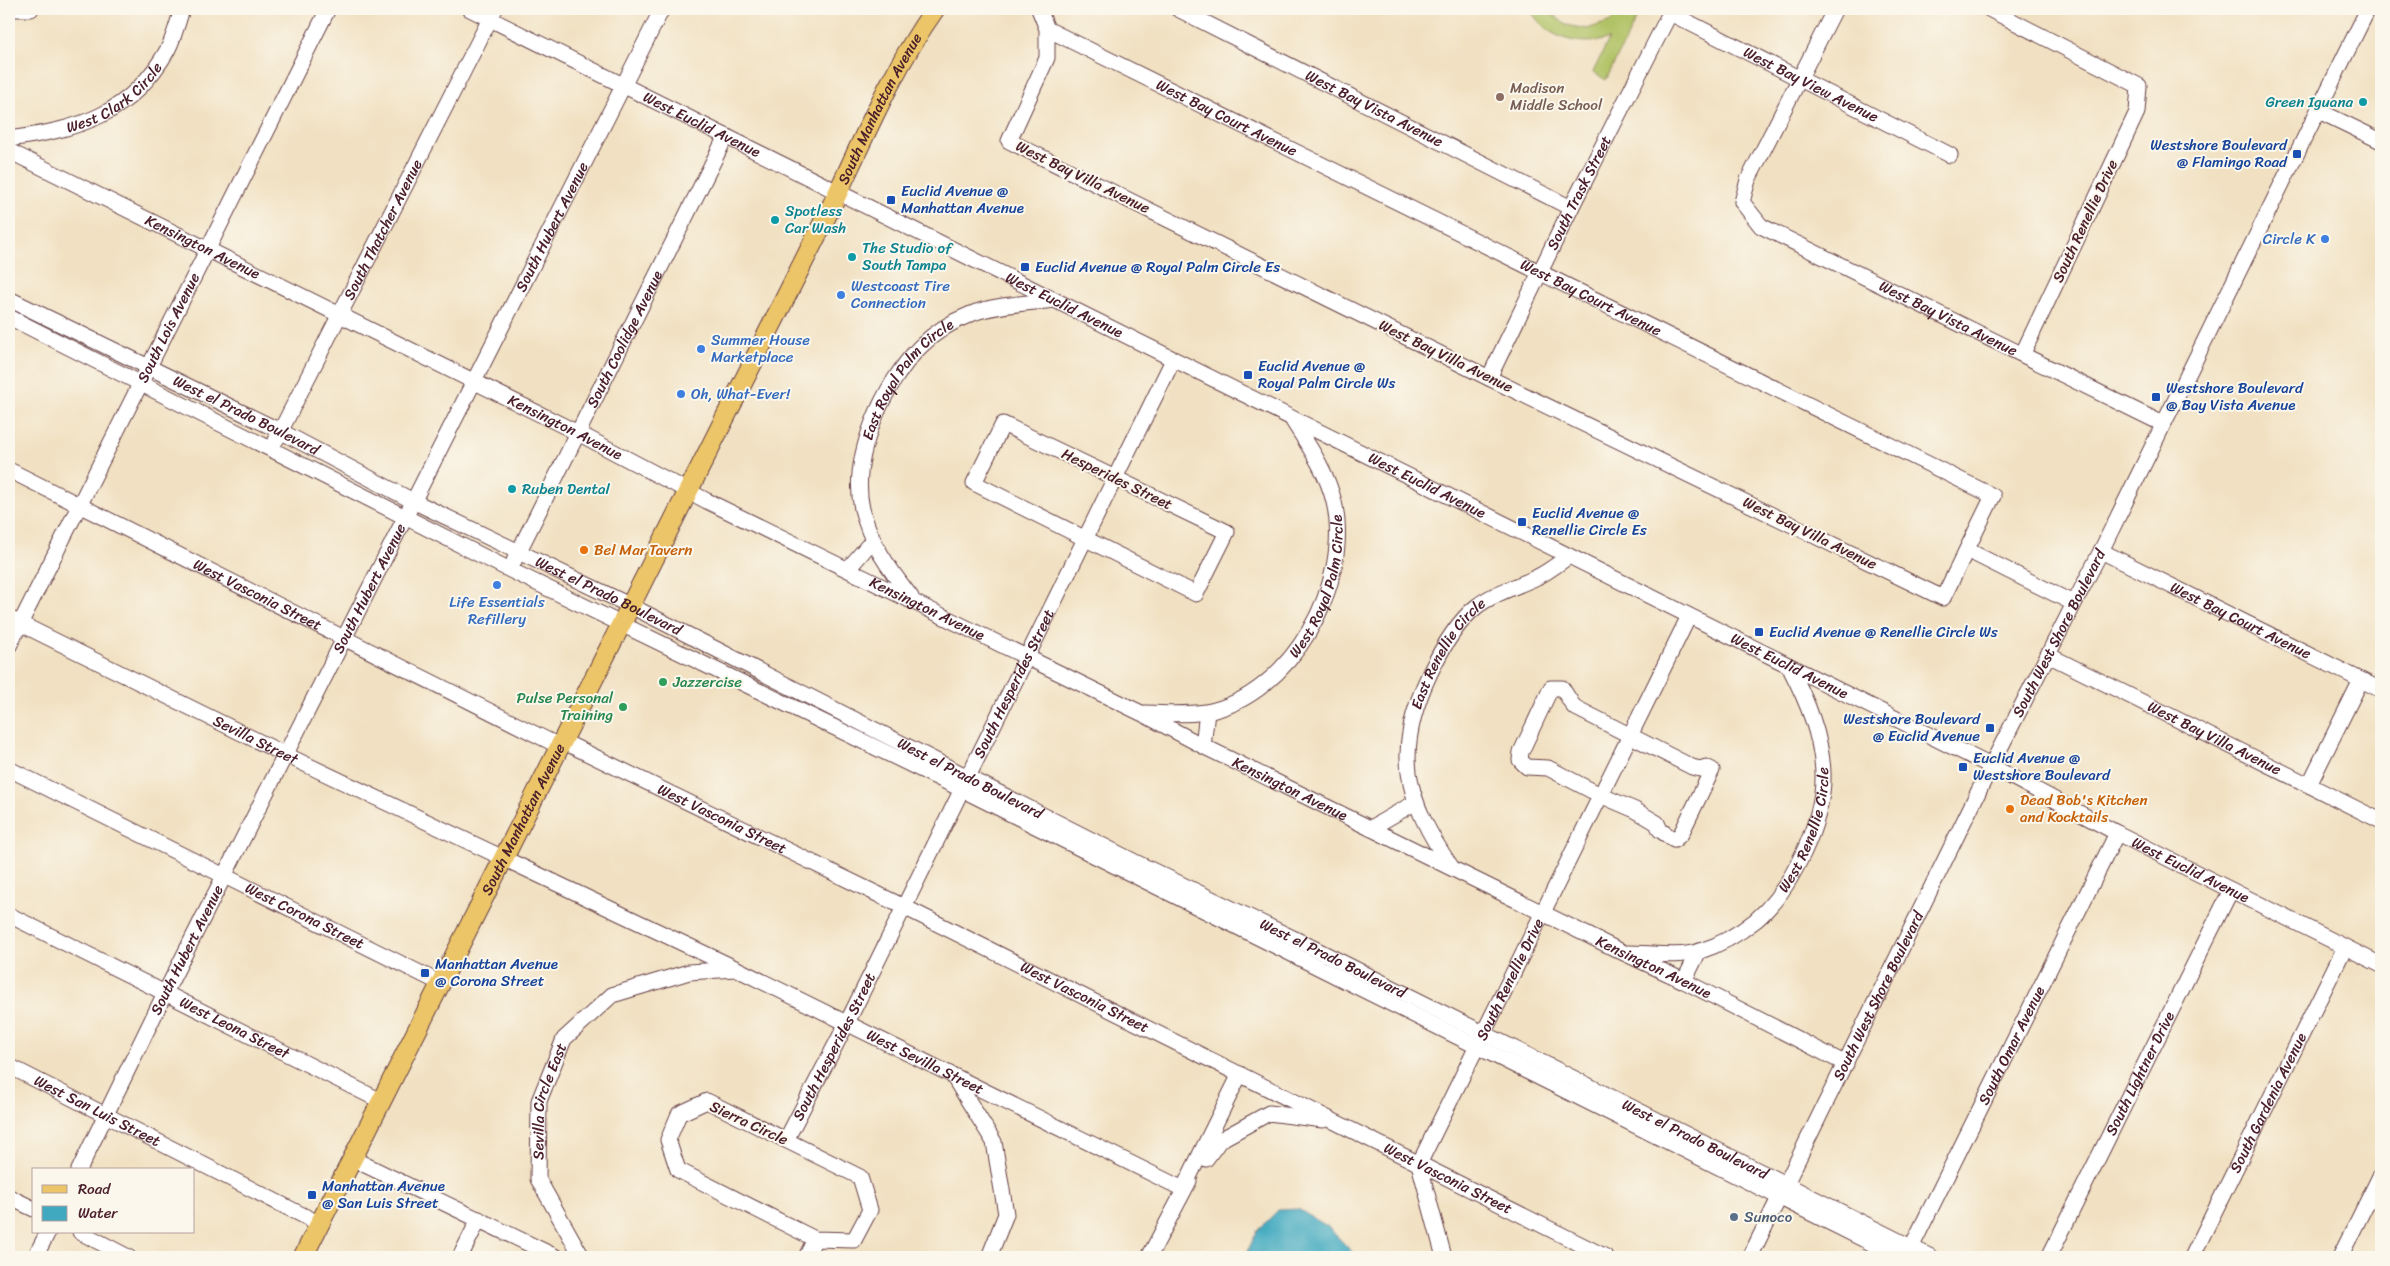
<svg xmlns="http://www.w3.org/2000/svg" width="2390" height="1266" viewBox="0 0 2390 1266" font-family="Sriracha,sans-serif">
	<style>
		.grass { fill: #b0c265; stroke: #7d7048 }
		.water { fill: #40a9c0; stroke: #456476 }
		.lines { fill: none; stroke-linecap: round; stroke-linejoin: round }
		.minor-casing { stroke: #633c42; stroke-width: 17 }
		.major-casing { stroke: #633c42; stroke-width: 21 }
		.minor { stroke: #fff; stroke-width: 15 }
		.major { stroke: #ecc569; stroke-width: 19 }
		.education-dot { fill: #8d6e63; stroke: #fbf7ec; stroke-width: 2 }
		.culture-dot { fill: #0f9aa8; stroke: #fbf7ec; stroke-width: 2 }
		.transit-dot { fill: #1a4fb4; stroke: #fbf7ec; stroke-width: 2 }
		.shop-dot { fill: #3f7fe0; stroke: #fbf7ec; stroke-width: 2 }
		.food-dot { fill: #e8710a; stroke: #fbf7ec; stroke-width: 2 }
		.leisure-dot { fill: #2e9e5b; stroke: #fbf7ec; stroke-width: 2 }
		.service-dot { fill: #5c6f8a; stroke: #fbf7ec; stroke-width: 2 }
		.labels { text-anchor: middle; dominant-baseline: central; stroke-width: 4; stroke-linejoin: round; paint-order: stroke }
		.street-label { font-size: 15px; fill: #4a1f2b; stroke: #fbf7ec }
		.education-label { font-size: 15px; fill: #785e54; stroke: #fbf7ec; text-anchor: start }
		.culture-label { font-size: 15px; fill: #0d838f; stroke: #fbf7ec; text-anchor: start }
		.transit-label { font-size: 15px; fill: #164399; stroke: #fbf7ec; text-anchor: start }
		.shop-label { font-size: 15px; fill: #366cbe; stroke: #fbf7ec; text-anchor: start }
		.food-label { font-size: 15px; fill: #c56008; stroke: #fbf7ec; text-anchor: start }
		.leisure-label { font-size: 15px; fill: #27864d; stroke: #fbf7ec; text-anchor: start }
		.service-label { font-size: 15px; fill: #4e5e75; stroke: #fbf7ec; text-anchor: start }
	</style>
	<rect width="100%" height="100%" fill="#fbf7ec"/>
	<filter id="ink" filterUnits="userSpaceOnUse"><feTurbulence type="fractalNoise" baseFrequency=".02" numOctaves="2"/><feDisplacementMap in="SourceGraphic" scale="10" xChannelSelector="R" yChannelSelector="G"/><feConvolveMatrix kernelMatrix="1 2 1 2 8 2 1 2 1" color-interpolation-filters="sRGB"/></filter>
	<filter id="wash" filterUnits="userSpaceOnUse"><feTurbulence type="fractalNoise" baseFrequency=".0096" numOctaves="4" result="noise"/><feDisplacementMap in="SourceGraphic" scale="20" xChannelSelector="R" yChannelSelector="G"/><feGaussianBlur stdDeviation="1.12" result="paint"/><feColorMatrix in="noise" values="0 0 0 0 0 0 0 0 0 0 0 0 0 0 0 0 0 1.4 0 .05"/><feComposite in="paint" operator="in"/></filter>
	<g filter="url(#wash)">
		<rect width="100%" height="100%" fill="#f1e1c2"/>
		<path class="grass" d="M1530,9H1546L1566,25L1587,29L1611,21L1624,9H1641L1606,80L1593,72L1609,39C1578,47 1546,39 1530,9Z"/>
		<polygon class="water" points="1298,1209 1327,1226 1357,1257 1245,1257 1257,1231 1278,1210"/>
	</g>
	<g filter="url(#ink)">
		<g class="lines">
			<defs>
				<g id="minor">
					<polyline points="9,9 31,9"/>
					<path id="s1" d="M470,9L1991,766L2117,833L2381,965"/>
					<path id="s2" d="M1039,9L1047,29L1993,496L1943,598L1489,378L1009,141L1047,58V29"/>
					<path id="s3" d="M1178,9L1571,208"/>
					<path id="s4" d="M1835,9L1748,180L1742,202L1761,226L2163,424"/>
					<polyline points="1989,9 2139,86 2137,112 2023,353"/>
					<path id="s5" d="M1670,13L1950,155"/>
					<polyline points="2319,111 2381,141"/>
					<path id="s6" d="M9,139C80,129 131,115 168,49C174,37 178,22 182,9"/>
					<path id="s7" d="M9,151L578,433L707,501L1141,713L1203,746L1622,952L1684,981L1846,1064"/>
					<path id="s8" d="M9,299L280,431L413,501L631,606L1135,862L1303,943L1931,1257"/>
					<polyline points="9,317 510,570 961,789 1899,1257"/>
					<path id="s9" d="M1489,378L1571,208L1672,9"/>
					<polygon points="1003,424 1227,532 1196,594 974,483"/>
					<path id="s10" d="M276,440L495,9"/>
					<path id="s11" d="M9,470L559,746"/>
					<polyline points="1967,550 2073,603"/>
					<path id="s12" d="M2101,551L2381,690"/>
					<path id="s13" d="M514,561L726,136"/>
					<polyline points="848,569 872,541"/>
					<path id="s14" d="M911,597C890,570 870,543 862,509C850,457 884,383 920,347C934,333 953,321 971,314C991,305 1031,303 1053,300"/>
					<path id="s15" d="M9,618L286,755L737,969L1183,1189L1240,1074"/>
					<path id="s16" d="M9,646L328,9"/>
					<path id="s17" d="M2048,655L2381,821"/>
					<polygon points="1551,688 1562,688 1574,707 1692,767 1700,769 1706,767 1712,770 1681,834 1674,840 1660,830 1657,823 1635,810 1600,795 1548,768 1527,767 1520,760 1521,752"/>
					<path id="s18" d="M1145,713C1165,714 1186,715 1206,712C1291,696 1353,583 1334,502C1327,472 1309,446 1293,421"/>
					<path id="s19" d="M562,741L904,907L1606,1257"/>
					<polyline points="1203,746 1207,712"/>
					<path id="s20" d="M9,769L440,983"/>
					<polyline points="2309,785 2361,680"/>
					<polyline points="1371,828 1416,802"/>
					<path id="s21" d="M1452,868C1404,798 1393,751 1430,673C1441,650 1456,623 1476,607C1493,593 1517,587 1537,577C1548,572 1559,563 1569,556"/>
					<path id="s22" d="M9,915L381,1101"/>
					<path id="s23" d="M1628,953C1651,953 1679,958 1700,951C1720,945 1740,933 1756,920C1792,889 1825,819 1823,772C1821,734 1807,701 1790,668"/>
					<polyline points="1684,981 1699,951"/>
					<path id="s24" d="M9,1066L320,1224"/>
					<polyline points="953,1076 994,1142 1006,1214 989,1257"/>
					<polygon points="707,1101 860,1177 870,1210 854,1240 815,1239 678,1170 668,1140 679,1114"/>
					<path id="s25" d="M786,1140L847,1023L1173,360"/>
					<polyline points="353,1159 556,1257"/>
					<polyline points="1206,1159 1220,1140 1269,1113 1323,1120"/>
					<path id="s26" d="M79,1170L165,993L662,9"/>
					<polyline points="9,1197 34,1209"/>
					<polyline points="80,1232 128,1257"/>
					<path id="s27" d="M1907,1256L2117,833"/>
					<polyline points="35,1257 48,1232"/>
					<polyline points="460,1257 479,1219"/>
					<path id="s28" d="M582,1257L538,1179L539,1101L564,1039L612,995L689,972L735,969"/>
					<polyline points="806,1257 815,1239"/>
					<polyline points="1149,1257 1189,1181"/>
					<path id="s29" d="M1444,1257L1419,1164L1689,616"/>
					<path id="s30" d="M1750,1257L1991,766L2101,551L2368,9"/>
					<path id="s31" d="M2049,1257L2231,890"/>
					<path id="s32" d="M2192,1257L2345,947"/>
					<polyline points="2340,1257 2381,1174"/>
				</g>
				<g id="major">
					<path id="s33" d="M303,1257L833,203C864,137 893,68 935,9"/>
				</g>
			</defs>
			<use href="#minor" class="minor-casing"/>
			<use href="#major" class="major-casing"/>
			<use href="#minor" class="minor"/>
			<use href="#major" class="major"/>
		</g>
	</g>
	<circle class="education-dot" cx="1500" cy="97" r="5"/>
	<g class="culture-dot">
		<circle cx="2363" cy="102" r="5"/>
		<circle cx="775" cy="220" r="5"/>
		<circle cx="852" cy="257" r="5"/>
		<circle cx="512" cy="489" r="5"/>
	</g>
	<g class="transit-dot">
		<rect x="2292" y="149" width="10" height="10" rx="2.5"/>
		<rect x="886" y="195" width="10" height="10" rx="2.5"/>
		<rect x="1020" y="262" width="10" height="10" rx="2.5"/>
		<rect x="1243" y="370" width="10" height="10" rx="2.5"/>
		<rect x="2151" y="392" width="10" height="10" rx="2.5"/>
		<rect x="1517" y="517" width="10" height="10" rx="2.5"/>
		<rect x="1754" y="627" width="10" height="10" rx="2.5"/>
		<rect x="1985" y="723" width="10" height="10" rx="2.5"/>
		<rect x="1958" y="762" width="10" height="10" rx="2.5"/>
		<rect x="420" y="968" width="10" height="10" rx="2.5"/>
		<rect x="307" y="1190" width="10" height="10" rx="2.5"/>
	</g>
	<g class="shop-dot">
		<circle cx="2325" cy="239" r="5"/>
		<circle cx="841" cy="295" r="5"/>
		<circle cx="701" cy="349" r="5"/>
		<circle cx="681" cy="394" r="5"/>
		<circle cx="497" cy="585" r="5"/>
	</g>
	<g class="food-dot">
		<circle cx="584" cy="550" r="5"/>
		<circle cx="2010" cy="809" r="5"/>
	</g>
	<g class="leisure-dot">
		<circle cx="663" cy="682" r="5"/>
		<circle cx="623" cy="707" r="5"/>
	</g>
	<circle class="service-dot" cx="1734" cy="1217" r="5"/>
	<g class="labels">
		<g class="street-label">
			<text stroke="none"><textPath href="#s5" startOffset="158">West Bay View Avenue</textPath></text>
			<text stroke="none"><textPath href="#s6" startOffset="116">West Clark Circle</textPath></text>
			<text stroke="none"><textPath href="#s3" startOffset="220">West Bay Vista Avenue</textPath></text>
			<text stroke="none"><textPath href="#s33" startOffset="1285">South Manhattan Avenue</textPath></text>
			<text stroke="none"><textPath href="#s2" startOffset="222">West Bay Court Avenue</textPath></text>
			<text stroke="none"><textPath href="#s1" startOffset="259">West Euclid Avenue</textPath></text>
			<text transform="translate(1083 177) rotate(26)">West Bay Villa Avenue</text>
			<text stroke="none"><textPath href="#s9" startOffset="206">South Trask Street</textPath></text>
			<text transform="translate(2085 221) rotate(-65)">South Renellie Drive</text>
			<text stroke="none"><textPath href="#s26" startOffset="1055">South Hubert Avenue</textPath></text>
			<text stroke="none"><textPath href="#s10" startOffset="236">South Thatcher Avenue</textPath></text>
			<text stroke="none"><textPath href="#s7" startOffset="216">Kensington Avenue</textPath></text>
			<text stroke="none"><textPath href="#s2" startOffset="628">West Bay Court Avenue</textPath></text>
			<text stroke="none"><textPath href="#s1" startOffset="664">West Euclid Avenue</textPath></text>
			<text stroke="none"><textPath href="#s4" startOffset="454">West Bay Vista Avenue</textPath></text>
			<text stroke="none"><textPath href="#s16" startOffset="356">South Lois Avenue</textPath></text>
			<text stroke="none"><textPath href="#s13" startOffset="248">South Coolidge Avenue</textPath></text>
			<text transform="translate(1446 356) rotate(26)">West Bay Villa Avenue</text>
			<text stroke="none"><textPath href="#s14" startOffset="246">East Royal Palm Circle</textPath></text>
			<text stroke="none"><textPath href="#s8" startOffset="264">West el Prado Boulevard</textPath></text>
			<text stroke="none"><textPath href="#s7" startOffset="621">Kensington Avenue</textPath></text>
			<text transform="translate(1117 479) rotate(26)">Hesperides Street</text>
			<text stroke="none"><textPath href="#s1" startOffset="1069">West Euclid Avenue</textPath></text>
			<text transform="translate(1810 533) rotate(26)">West Bay Villa Avenue</text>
			<text stroke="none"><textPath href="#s18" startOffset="242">West Royal Palm Circle</textPath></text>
			<text stroke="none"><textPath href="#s26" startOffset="650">South Hubert Avenue</textPath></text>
			<text stroke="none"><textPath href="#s11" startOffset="278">West Vasconia Street</textPath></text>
			<text stroke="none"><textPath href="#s8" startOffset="669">West el Prado Boulevard</textPath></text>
			<text stroke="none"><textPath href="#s7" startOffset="1026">Kensington Avenue</textPath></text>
			<text stroke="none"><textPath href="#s12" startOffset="156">West Bay Court Avenue</textPath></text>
			<text stroke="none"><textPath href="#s30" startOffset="696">South West Shore Boulevard</textPath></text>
			<text stroke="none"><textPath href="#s21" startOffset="235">East Renellie Circle</textPath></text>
			<text stroke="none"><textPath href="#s1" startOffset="1474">West Euclid Avenue</textPath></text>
			<text stroke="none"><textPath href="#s25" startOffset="510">South Hesperides Street</textPath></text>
			<text stroke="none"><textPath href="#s17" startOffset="186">West Bay Villa Avenue</textPath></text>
			<text stroke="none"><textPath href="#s15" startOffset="275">Sevilla Street</textPath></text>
			<text stroke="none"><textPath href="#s8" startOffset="1074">West el Prado Boulevard</textPath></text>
			<text stroke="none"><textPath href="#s7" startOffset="1431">Kensington Avenue</textPath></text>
			<text stroke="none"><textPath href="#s19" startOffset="178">West Vasconia Street</textPath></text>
			<text stroke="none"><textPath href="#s33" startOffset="490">South Manhattan Avenue</textPath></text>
			<text stroke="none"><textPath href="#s23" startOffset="242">West Renellie Circle</textPath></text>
			<text stroke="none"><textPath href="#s1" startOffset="1924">West Euclid Avenue</textPath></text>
			<text stroke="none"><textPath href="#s20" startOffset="330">West Corona Street</textPath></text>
			<text stroke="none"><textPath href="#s26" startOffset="245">South Hubert Avenue</textPath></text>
			<text stroke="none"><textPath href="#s8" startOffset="1479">West el Prado Boulevard</textPath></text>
			<text stroke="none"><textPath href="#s7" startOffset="1836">Kensington Avenue</textPath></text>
			<text stroke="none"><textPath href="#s29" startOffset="302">South Renellie Drive</textPath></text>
			<text stroke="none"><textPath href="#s30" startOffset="291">South West Shore Boulevard</textPath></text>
			<text stroke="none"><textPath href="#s19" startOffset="582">West Vasconia Street</textPath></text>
			<text stroke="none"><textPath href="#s22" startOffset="252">West Leona Street</textPath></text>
			<text stroke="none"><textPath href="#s27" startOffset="235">South Omar Avenue</textPath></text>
			<text stroke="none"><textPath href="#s25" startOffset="105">South Hesperides Street</textPath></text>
			<text stroke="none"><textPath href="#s15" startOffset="1018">West Sevilla Street</textPath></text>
			<text stroke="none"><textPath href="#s31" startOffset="205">South Lightner Drive</textPath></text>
			<text stroke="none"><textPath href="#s28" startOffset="169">Sevilla Circle East</textPath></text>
			<text stroke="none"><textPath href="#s32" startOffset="172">South Gardenia Avenue</textPath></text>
			<text stroke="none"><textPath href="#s24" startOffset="99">West San Luis Street</textPath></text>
			<text transform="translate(749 1123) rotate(25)">Sierra Circle</text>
			<text stroke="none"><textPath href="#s8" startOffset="1884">West el Prado Boulevard</textPath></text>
			<text stroke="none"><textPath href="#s19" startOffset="988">West Vasconia Street</textPath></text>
		</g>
		<g class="education-label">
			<text x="1510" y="88">Madison<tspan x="1510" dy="17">Middle School</tspan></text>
		</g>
		<g class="culture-label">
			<text x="2353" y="102" text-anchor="end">Green Iguana</text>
			<text x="785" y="211">Spotless<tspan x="785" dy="17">Car Wash</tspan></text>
			<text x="862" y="248">The Studio of<tspan x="862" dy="17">South Tampa</tspan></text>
			<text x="522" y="489">Ruben Dental</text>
		</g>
		<g class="transit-label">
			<text x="2287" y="145" text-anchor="end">Westshore Boulevard<tspan x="2287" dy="17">@ Flamingo Road</tspan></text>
			<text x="901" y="191">Euclid Avenue @<tspan x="901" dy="17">Manhattan Avenue</tspan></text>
			<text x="1035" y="267">Euclid Avenue @ Royal Palm Circle Es</text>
			<text x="1258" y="366">Euclid Avenue @<tspan x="1258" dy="17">Royal Palm Circle Ws</tspan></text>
			<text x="2166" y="388">Westshore Boulevard<tspan x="2166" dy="17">@ Bay Vista Avenue</tspan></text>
			<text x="1532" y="513">Euclid Avenue @<tspan x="1532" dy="17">Renellie Circle Es</tspan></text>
			<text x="1769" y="632">Euclid Avenue @ Renellie Circle Ws</text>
			<text x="1980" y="719" text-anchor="end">Westshore Boulevard<tspan x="1980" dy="17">@ Euclid Avenue</tspan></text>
			<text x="1973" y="758">Euclid Avenue @<tspan x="1973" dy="17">Westshore Boulevard</tspan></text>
			<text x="435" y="964">Manhattan Avenue<tspan x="435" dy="17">@ Corona Street</tspan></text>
			<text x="322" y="1186">Manhattan Avenue<tspan x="322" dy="17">@ San Luis Street</tspan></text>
		</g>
		<g class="shop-label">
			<text x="2315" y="239" text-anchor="end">Circle K</text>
			<text x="851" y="286">Westcoast Tire<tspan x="851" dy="17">Connection</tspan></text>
			<text x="711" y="340">Summer House<tspan x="711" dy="17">Marketplace</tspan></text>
			<text x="691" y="394">Oh, What-Ever!</text>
			<text x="497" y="602" text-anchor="middle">Life Essentials<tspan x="497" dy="17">Refillery</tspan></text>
		</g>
		<g class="food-label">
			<text x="594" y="550">Bel Mar Tavern</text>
			<text x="2020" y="800">Dead Bob's Kitchen<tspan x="2020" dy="17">and Kocktails</tspan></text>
		</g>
		<g class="leisure-label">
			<text x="673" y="682">Jazzercise</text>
			<text x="613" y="698" text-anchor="end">Pulse Personal<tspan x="613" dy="17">Training</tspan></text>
		</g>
		<g class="service-label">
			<text x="1744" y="1217">Sunoco</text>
		</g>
	</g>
	<rect width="2390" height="1266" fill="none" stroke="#fbf7ec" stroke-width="30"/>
	<rect x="32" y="1168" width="162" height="65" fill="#fbf7ec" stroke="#b4a19f"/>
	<rect x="42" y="1185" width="25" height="8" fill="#ecc569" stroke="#b4a19f"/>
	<text x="78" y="1194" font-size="15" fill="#4a1f2b">Road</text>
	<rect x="42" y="1206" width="25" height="15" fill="#40a9c0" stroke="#b4a19f"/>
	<text x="78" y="1218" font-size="15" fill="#4a1f2b">Water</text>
</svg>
